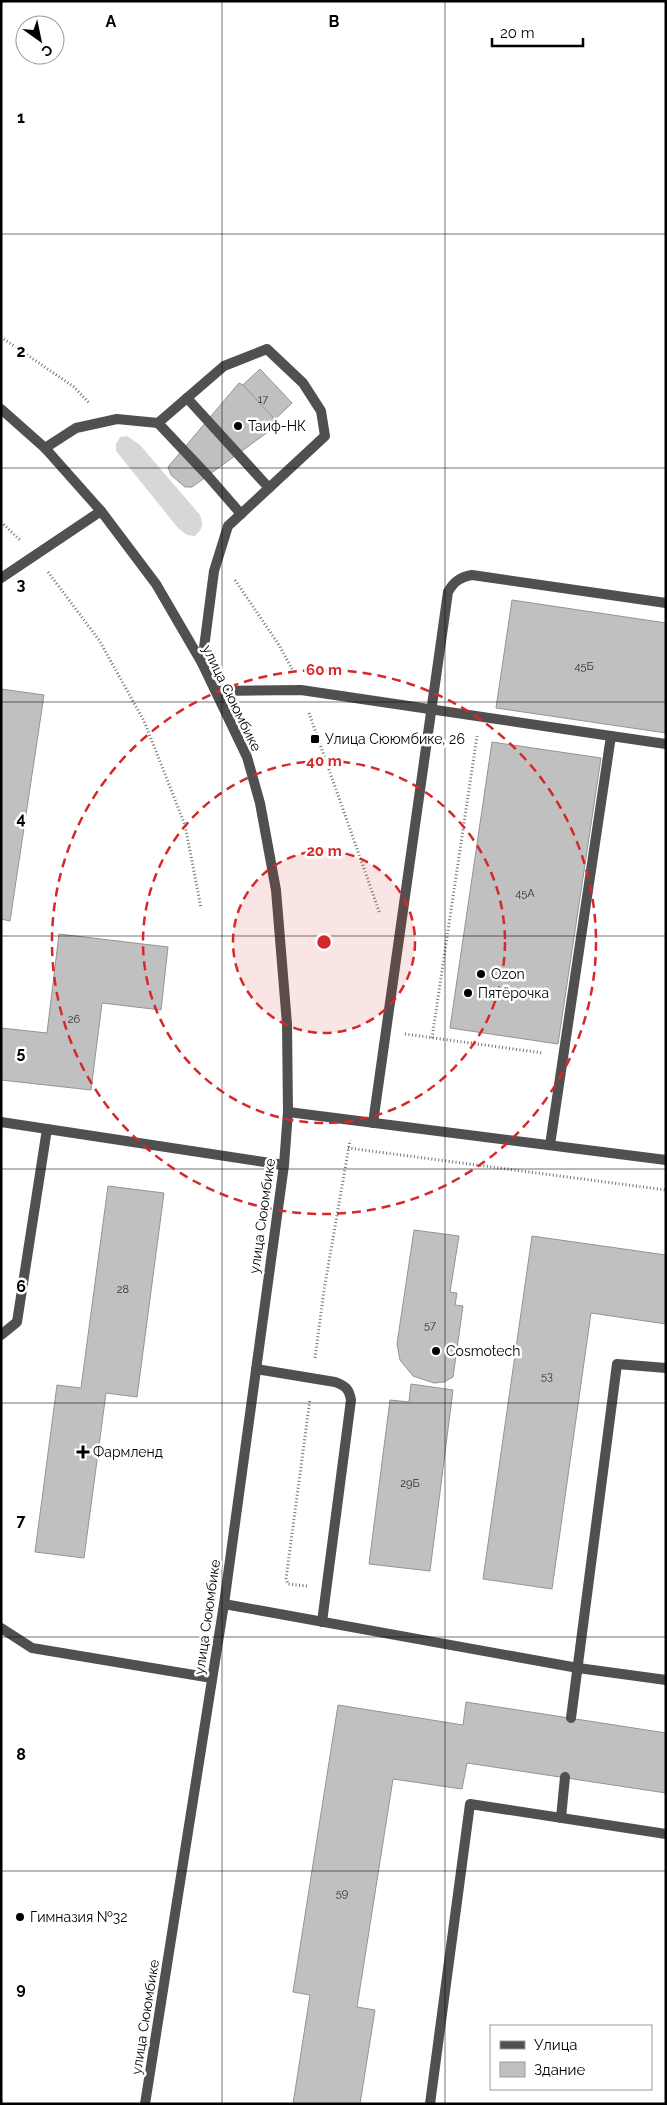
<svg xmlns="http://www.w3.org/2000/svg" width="667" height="2105" viewBox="0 0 667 2105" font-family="Raleway,sans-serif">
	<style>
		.green { fill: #d7d7d7 }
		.building { fill: #c0c0c0; stroke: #949494 }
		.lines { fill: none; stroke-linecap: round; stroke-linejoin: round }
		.path { stroke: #727272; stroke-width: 3; stroke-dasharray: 1 2.5; stroke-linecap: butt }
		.service { stroke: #505050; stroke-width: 10 }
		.tertiary { stroke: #505050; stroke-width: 10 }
		.grid { fill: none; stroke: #000; stroke-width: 1; stroke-opacity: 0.55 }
		.ring { fill: none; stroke: #d62828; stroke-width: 2.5; stroke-dasharray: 9 6 }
		.poi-dot { fill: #000; stroke: #fff; stroke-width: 2 }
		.labels { text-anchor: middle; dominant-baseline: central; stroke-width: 5; stroke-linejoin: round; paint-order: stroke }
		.number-label { font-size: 11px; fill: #303030 }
		.poi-label { font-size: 14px; fill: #000; stroke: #fff; text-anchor: start }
		.street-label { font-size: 14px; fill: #000; stroke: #fff }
		.grid-label { font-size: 16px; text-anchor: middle; font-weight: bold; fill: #000; stroke: #fff; stroke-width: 5; stroke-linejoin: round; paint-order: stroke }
		.centre { fill: #d62828; stroke: #fff; stroke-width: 2.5 }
		.ring-label { font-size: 15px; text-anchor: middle; font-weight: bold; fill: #d62828; stroke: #fff; stroke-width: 5; stroke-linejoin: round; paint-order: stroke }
	</style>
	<rect width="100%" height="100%" fill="#fff"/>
	<path class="green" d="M127,436L140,445L200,515C204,525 202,529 195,536L187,535L178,528L116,451V444L120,437Z"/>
	<g class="building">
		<polygon points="260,369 292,403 266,428 233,394"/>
		<polygon points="239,383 243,385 279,424 192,487 185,487 171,475 168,467"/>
		<polygon points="512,600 666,623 666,733 496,708"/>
		<polygon points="1,689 44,695 10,921 1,919"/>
		<polygon points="492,742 601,758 558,1044 450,1028"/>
		<polygon points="59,934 168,947 161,1010 102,1003 91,1090 1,1080 1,1028 47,1033"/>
		<polygon points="108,1186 164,1193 137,1397 106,1393 84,1558 35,1552 57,1385 81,1388"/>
		<polygon points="414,1230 459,1236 450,1292 457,1293 455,1305 463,1306 453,1377 444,1382 434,1383 413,1376 400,1360 397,1344"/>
		<polygon points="532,1236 666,1255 666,1324 591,1313 552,1589 483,1579"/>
		<polygon points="411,1384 453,1390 430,1571 369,1564 390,1400 409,1402"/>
		<polygon points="466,1702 666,1733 666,1793 467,1763 462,1789 393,1779 357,2007 375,2010 360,2104 293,2104 310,1995 293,1992 338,1705 463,1725"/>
	</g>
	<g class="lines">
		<g class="path">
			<polyline points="1,337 74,387 90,404"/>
			<polyline points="1,522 21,541"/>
			<polyline points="48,572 99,640 144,721 185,825 201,908"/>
			<polyline points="235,580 279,645 292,669"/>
			<polyline points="309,713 380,914"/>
			<polyline points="405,1034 543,1053"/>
			<polyline points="432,1038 477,736"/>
			<polyline points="348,1148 666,1190"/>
			<polyline points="315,1358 324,1290 350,1140"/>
			<polyline points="307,1586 288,1584 286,1579 310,1399"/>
		</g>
		<g class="service">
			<polyline points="187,398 269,488"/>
			<polyline points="158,423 224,366 267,349 303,383 321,411 325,436 228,526 214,571 202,663"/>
			<polyline points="45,448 76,428 117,419 158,423 208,476 241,514"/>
			<polyline points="1,578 101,511"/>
			<polyline points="216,691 301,690 611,736 550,1145"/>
			<polyline points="611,736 666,744"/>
			<polyline points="288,1112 666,1160"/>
			<polyline points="1,1122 284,1165"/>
			<path d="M373,1123L448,592C454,581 461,577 472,575L666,603"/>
			<polyline points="1,1335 17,1322 47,1129"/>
			<path d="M256,1369L335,1382C346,1386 349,1389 351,1400L322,1622"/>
			<polyline points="224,1604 578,1668 666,1680"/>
			<polyline points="1,1628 32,1648 212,1678"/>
			<polyline points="571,1718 617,1364 666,1368"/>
			<polyline points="561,1818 565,1777"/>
			<polyline points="430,2104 470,1804 666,1834"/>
		</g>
		<polyline class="tertiary" points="1,409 45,448 101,511 156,584 202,663 247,757 260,803 276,890 287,1024 288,1112 284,1165 224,1604 145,2104"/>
	</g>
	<path class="grid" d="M222,1V2104M445,1V2104M1,234H666M1,468H666M1,702H666M1,936H666M1,1169H666M1,1403H666M1,1637H666M1,1871H666"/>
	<circle cx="324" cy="942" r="91" fill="#d62828" fill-opacity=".12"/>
	<g class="ring">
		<circle cx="324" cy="942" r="91"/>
		<circle cx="324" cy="942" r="181"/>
		<circle cx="324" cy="942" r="272"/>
	</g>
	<g class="poi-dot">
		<circle cx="238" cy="426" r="5"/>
		<rect x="310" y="734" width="10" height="10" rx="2.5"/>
		<circle cx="481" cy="974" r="5"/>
		<circle cx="468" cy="993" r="5"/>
		<circle cx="436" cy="1351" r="5"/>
		<path d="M80.5 1444.5h5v5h5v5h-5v5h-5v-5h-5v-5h5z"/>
		<circle cx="20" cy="1917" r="5"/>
	</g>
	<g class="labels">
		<g class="number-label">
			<text x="263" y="399">17</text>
			<text x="584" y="666">45Б</text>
			<text x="525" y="893">45А</text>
			<text x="74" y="1019">26</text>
			<text x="123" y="1289">28</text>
			<text x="430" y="1325">57</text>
			<text x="547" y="1376">53</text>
			<text x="410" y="1483">29Б</text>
			<text x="342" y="1893">59</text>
		</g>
		<g class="poi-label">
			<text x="248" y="426">Таиф-НК</text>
			<text x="325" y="739">Улица Сююмбике, 26</text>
			<text x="491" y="974">Ozon</text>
			<text x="478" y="993">Пятёрочка</text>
			<text x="446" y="1351">Cosmotech</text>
			<text x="93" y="1452">Фармленд</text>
			<text x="30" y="1917">Гимназия №32</text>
		</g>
		<g class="street-label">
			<text transform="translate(232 698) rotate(64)">улица Сююмбике</text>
			<text transform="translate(262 1216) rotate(-82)">улица Сююмбике</text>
			<text transform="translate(207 1617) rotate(-82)">улица Сююмбике</text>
			<text transform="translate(145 2017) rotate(-81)">улица Сююмбике</text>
		</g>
	</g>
	<g class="grid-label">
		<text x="111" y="27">A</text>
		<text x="334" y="27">B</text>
		<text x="21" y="123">1</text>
		<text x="21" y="357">2</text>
		<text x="21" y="590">3</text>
		<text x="21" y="824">4</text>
		<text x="21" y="1058">5</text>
		<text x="21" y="1292">6</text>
		<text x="21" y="1526">7</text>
		<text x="21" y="1760">8</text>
		<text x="21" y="1994">9</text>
	</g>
	<circle cx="324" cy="942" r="8" class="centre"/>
	<g class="ring-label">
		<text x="324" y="675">60 m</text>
		<text x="324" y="766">40 m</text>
		<text x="324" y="856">20 m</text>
	</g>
	<rect width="667" height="2105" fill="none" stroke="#000000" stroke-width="5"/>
	<rect x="490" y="2025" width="162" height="65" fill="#ffffff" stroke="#999999"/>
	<rect x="500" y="2041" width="25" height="8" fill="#505050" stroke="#999999"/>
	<text x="534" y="2050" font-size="15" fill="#000000">Улица</text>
	<rect x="500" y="2062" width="25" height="15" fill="#c0c0c0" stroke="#999999"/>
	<text x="534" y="2075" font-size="15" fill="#000000">Здание</text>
	<g transform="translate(40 40) rotate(147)"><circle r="24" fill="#ffffff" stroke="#999999"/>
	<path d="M0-4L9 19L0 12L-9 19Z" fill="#000000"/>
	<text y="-8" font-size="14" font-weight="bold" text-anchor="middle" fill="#000000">С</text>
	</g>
	<path d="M492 38v8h91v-8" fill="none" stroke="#000000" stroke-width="2.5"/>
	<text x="500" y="38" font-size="15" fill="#000000" stroke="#ffffff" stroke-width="4" paint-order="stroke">20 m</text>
</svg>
